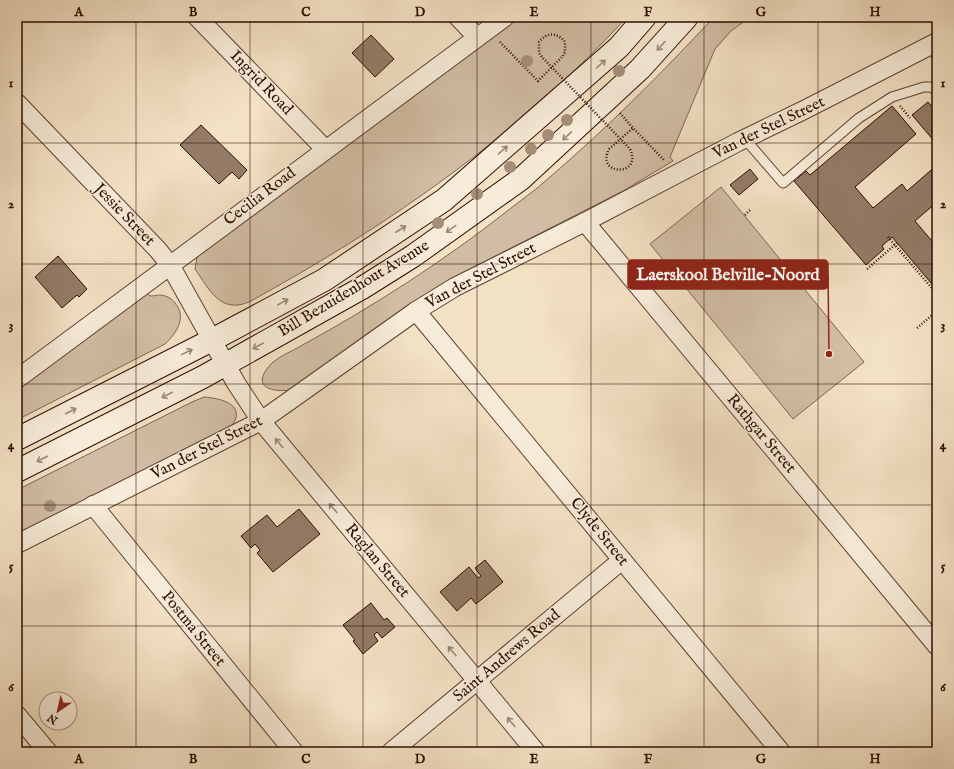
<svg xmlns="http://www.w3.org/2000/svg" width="954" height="769" viewBox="0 0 954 769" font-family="'IM FELL English',serif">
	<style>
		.green { fill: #d1bda3; stroke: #7f6552 }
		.building { fill: #947b67; stroke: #2d0d02 }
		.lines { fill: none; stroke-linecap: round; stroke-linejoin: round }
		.lane-casing { stroke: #5e4232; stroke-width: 11 }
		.street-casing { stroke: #5e4232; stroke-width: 20 }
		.secondary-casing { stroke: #2d0d02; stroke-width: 24 }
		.path { stroke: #2d0d02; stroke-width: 2.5; stroke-dasharray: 1 2; stroke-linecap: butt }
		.lane { stroke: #f7ecd9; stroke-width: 9 }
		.street { stroke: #f7ecd9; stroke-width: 18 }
		.secondary { stroke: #f7ecd9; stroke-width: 22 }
		.path-bridge { stroke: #2d0d02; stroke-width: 2.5; stroke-dasharray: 1 2; stroke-linecap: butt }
		.tree { fill: #a58e78 }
		.oneway { stroke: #9c8878 }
		.grid { fill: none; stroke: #2d0d02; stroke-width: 1; stroke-opacity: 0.55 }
		.labels { text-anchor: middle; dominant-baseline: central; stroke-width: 3; stroke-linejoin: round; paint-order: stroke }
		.street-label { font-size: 16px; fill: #2d0d02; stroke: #f7ecd9 }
		.leader { fill: none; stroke: #8f2418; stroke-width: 1.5 }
		.callout-dot { fill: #8f2418; stroke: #f7ecd9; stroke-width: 1.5 }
		.callout { fill: #8f2418; stroke: #8f2418; stroke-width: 1.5 }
		.callout-label { font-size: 17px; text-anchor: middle; font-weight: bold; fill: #fff }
		.neatline { fill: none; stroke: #2d0d02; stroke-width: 1.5 }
		.grid-label { font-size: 13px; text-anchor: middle; font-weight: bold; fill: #2d0d02 }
	</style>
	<rect width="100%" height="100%" fill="#f3e1c4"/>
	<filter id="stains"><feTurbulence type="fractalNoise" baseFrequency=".005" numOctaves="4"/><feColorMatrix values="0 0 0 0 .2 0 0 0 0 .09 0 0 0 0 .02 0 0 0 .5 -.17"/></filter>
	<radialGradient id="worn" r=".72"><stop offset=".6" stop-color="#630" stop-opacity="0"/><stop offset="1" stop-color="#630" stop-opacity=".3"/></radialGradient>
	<g class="green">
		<path d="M519,17H627C520,134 388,226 249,302C220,314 209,289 195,269L197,257Z"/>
		<path d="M714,17H750L731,31L715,49L670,157L673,161L623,191L460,274C400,308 345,350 290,390C267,393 251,384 272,363C280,356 290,352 299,347C372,307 441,263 506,212C521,200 536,190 550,177C608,127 662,73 714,17Z"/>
		<polygon points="721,187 864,362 793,419 650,244"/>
		<path d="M147,293L150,296C154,296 161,294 165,296C169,297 173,300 175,303C187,317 177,333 165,344L17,420V390Z"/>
		<path d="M204,397C221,398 248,405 231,427L17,535V490L192,402Z"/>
	</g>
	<g class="building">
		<polygon points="371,35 394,59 375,77 352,53"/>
		<polygon points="928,102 937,112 937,141 935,142 912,115"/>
		<polygon points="892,106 916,134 855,187 873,208 902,184 907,191 937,165 937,202 915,221 937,247 937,290 892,237 882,246 884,249 866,265 794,181 806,171 810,175"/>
		<polygon points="201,125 247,170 239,179 232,172 219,184 180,145"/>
		<polygon points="750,169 758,179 739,195 730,185"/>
		<polygon points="58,256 87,289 79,297 77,295 62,308 35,277"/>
		<polygon points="299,509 320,534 273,572 257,553 260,550 255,544 251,548 241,536 267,515 277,527"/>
		<polygon points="485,560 503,582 476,604 471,598 457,611 440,592 469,567 478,578 481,576 475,568"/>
		<polygon points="371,603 384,620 387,618 395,627 382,638 377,632 374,635 378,641 363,654 353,641 355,640 343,625"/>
	</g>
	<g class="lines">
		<defs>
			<g id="lane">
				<polyline points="931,45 937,57"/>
				<polyline points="745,139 783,183 859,118 892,97 924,87 931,87 937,91"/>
			</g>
			<g id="street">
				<polyline points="197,17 325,149"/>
				<polyline points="458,17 477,37"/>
				<polyline points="17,103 158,250 170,265 236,383 261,421 536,752"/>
				<polyline points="585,222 937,646"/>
				<polyline points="416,311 781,752"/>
				<polyline points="17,379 505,17"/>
				<polyline points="93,505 294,752"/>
				<polyline points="17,544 261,421 416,311 455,287 585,222 738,142 804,110 937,42"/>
				<polyline points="17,715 48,752"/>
				<polyline points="391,752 622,560"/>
			</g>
			<g id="secondary">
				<polyline points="17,439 212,340 324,280 444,200 619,47 645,17"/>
				<polyline points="17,471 203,377 362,288 413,256 521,179 640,69 687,17"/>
			</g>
		</defs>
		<use href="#lane" class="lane-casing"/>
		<use href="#street" class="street-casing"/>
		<use href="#secondary" class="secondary-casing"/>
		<g class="path">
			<polyline points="500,42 538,81 563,56"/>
			<polyline points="900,106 910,118"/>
			<polyline points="620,113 633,128"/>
			<polyline points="609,149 633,128 665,161"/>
			<polyline points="745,215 750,210"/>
			<polyline points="888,237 937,294"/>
			<polyline points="867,269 897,243"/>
			<polyline points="917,328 937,311"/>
		</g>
		<use href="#lane" class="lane"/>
		<use href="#street" class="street"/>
		<use href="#secondary" class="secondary"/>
		<path class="path-bridge" d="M563,56L565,52V42C557,32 547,32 539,42V53L542,57L630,149C643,177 595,176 609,149"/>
	</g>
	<g class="tree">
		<circle cx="527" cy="61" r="6"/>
		<circle cx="619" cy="71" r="6"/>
		<circle cx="567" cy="120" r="6"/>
		<circle cx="548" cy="135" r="6"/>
		<circle cx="531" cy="149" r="6"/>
		<circle cx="510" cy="167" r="6"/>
		<circle cx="477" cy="194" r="6"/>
		<circle cx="438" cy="223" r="6"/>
		<circle cx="50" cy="506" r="6"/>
	</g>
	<defs><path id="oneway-shaft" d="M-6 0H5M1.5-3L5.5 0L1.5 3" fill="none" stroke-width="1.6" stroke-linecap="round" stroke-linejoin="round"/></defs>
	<g class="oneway">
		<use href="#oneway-shaft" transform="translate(661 46) rotate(132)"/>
		<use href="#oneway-shaft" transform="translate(601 64) rotate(-42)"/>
		<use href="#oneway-shaft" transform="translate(567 136) rotate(137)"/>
		<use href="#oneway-shaft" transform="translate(503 150) rotate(-41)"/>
		<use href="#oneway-shaft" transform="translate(401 229) rotate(-33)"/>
		<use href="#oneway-shaft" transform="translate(451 229) rotate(144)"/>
		<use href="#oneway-shaft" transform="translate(283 302) rotate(-29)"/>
		<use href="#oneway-shaft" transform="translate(258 346) rotate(151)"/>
		<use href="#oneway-shaft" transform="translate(187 352) rotate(-26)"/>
		<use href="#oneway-shaft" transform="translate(167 395) rotate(153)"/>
		<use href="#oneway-shaft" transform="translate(71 411) rotate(-27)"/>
		<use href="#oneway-shaft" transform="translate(279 443) rotate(-130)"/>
		<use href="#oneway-shaft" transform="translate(42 459) rotate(153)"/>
		<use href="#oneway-shaft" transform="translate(333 508) rotate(-130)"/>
		<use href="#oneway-shaft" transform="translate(452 651) rotate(-130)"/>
		<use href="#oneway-shaft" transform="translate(511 722) rotate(-130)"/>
	</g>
	<path class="grid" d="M136,17V752M250,17V752M363,17V752M477,17V752M591,17V752M704,17V752M818,17V752M17,143H937M17,264H937M17,384H937M17,505H937M17,626H937"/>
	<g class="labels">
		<g class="street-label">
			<text transform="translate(261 83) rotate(46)">Ingrid Road</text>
			<text transform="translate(769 128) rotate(-26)">Van der Stel Street</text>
			<text transform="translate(260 197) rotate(-37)">Cecilia Road</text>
			<text transform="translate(124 215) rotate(46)">Jessie Street</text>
			<text transform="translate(481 276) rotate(-28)">Van der Stel Street</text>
			<text transform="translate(354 289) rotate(-31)">Bill Bezuidenhout Avenue</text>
			<text transform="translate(761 434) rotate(50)">Rathgar Street</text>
			<text transform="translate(207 448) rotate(-27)">Van der Stel Street</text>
			<text transform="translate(599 532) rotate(51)">Clyde Street</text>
			<text transform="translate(377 561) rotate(50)">Raglan Street</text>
			<text transform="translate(193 629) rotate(51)">Postma Street</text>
			<text transform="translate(507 656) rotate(-40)">Saint Andrews Road</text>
		</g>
	</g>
	<path class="leader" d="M829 354L828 274"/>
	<circle class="callout-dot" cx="829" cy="354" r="4"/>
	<rect class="callout" x="628" y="260" width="200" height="29" rx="4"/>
	<g class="callout-label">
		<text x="728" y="280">Laerskool Belville-Noord</text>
	</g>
	<rect width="954" height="769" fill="none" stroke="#f3e1c4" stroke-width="44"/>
	<g transform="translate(58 711) rotate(214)"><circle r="19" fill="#f7ecd9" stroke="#a69383"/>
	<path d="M0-3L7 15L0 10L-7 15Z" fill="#8f2418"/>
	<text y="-6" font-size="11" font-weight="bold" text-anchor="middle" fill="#2d0d02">N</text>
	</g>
	<rect x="22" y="22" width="910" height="725" class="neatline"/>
	<g class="grid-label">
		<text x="79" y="16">A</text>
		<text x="193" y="16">B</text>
		<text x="306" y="16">C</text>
		<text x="420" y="16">D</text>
		<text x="534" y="16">E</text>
		<text x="648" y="16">F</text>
		<text x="761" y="16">G</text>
		<text x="875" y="16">H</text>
		<text x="11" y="87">1</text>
		<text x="943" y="87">1</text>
		<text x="11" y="208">2</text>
		<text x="943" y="208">2</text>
		<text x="11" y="329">3</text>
		<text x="943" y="329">3</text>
		<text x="11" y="449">4</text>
		<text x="943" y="449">4</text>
		<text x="11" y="570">5</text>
		<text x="943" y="570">5</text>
		<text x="11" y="691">6</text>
		<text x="943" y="691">6</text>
		<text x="79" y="763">A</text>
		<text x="193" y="763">B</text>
		<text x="306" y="763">C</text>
		<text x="420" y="763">D</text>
		<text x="534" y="763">E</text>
		<text x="648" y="763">F</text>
		<text x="761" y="763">G</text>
		<text x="875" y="763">H</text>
	</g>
	<rect width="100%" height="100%" filter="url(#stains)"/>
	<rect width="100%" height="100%" fill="url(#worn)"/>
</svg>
